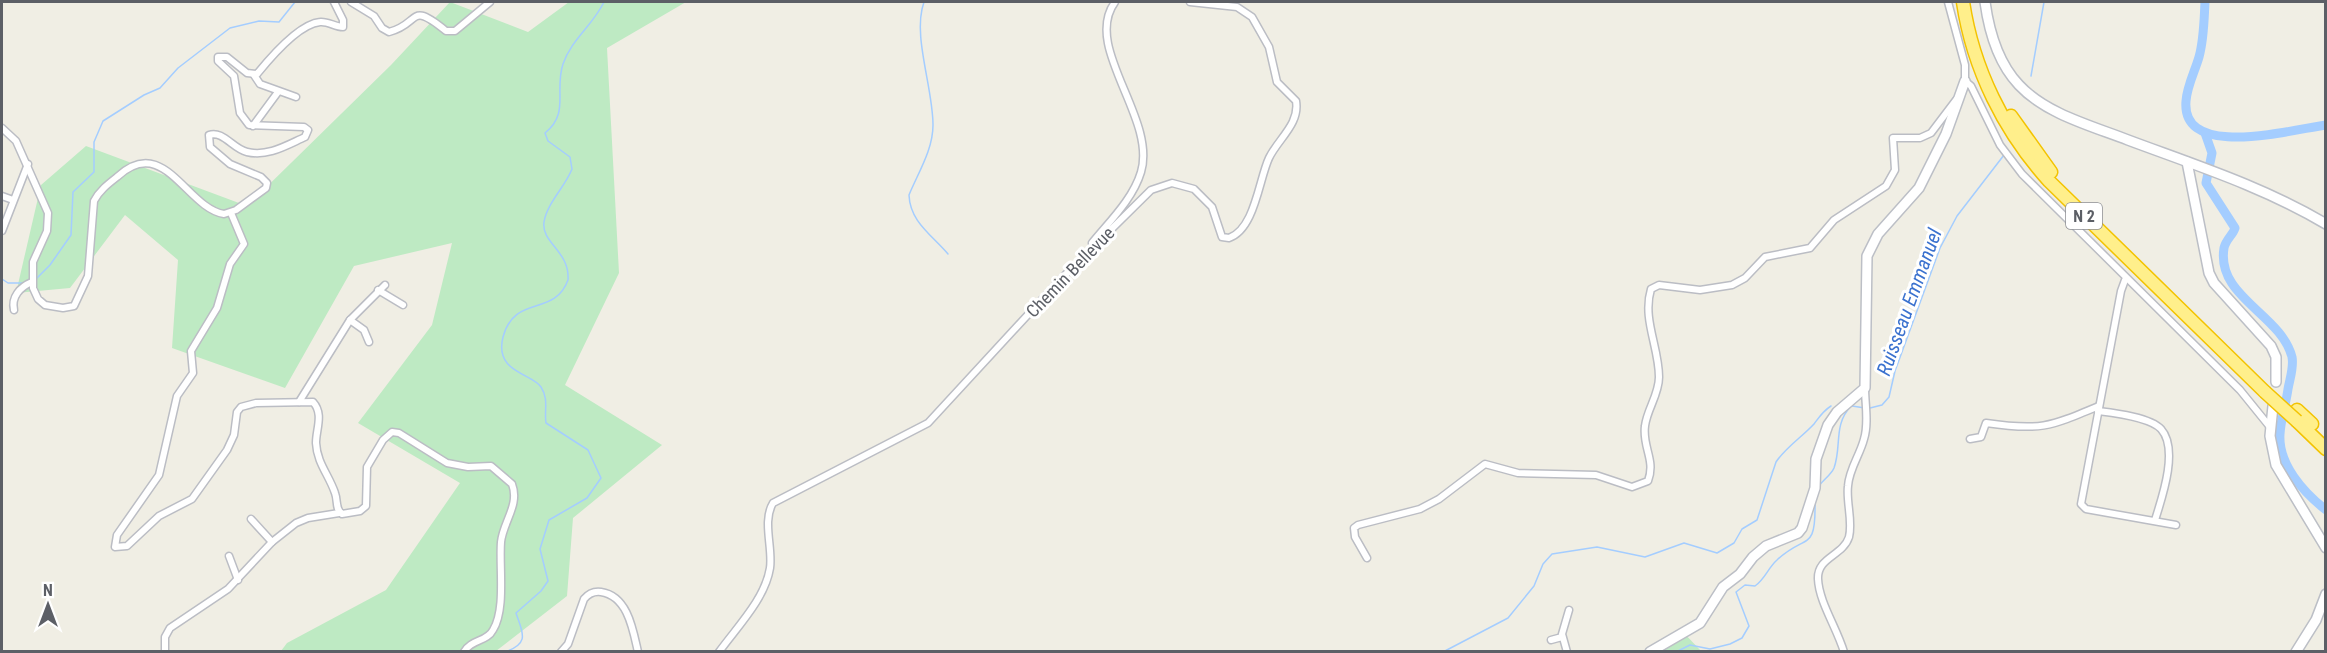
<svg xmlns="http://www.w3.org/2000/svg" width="2327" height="653" viewBox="0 0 2327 653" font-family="'Roboto Condensed',sans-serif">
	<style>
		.green { fill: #beeac3 }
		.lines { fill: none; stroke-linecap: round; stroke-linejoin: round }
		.stream { stroke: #a4cdff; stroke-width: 1.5 }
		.river { stroke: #a4cdff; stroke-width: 9 }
		.street-casing { stroke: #bbbdc4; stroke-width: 9 }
		.secondary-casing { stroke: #bcbfc6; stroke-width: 12 }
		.highway-casing { stroke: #f3c300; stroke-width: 15 }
		.street { stroke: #fff; stroke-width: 6 }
		.secondary { stroke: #fff; stroke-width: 9 }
		.highway { stroke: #ffef8b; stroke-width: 12 }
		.highway-bridge-casing { stroke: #f3c300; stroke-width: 15; stroke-linecap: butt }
		.highway-bridge { stroke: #ffef8b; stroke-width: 12 }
		.labels { text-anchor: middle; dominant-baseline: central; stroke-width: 6; stroke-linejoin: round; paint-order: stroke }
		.shield { fill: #fff; stroke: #8d8f94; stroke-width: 1.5 }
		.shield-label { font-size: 16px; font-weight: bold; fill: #5c5f66 }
		.street-label { font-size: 18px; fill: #5c5f66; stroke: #fff }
		.water-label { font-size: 20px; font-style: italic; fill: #3b72cf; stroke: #fff }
	</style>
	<rect width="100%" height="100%" fill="#f0eee4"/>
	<g class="green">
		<polygon points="450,2 528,32 569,2 686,2 607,48 619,273 565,385 662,445 573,518 567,596 496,651 281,651 287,643 386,590 460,483 358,423 432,325 452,243 354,266 285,388 172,348 178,260 125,215 70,288 16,293 41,185 86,146 247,206 391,65"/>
		<polygon points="1682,631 1701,651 1660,652"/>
	</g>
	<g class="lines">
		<g class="stream">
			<path d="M924,2C912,35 933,87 933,125C933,150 918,173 909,195C910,222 932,235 948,254"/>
			<polyline points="2031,76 2044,2"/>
			<polyline points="37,278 50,265 71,235 73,192 94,172 94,142 103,121 144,95 160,88 178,68 230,28 259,21 279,22 295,2"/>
			<polyline points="2,279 8,283 24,283"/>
			<polyline points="1852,406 1865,408"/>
			<polyline points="1870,408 1882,405 1889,397 1895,371 1940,248 1957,216 2004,155"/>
			<path d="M1819,486C1823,480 1831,475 1834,468C1842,446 1833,425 1851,406"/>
			<path d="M505,652C531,643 522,632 516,613L541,591L548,581L540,549L549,520L587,498L601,478L588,450L546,423C544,411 549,399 541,387C532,373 494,373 503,337C515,293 554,318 568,280C570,251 541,243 544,222C547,203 565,187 572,169L570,157L548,141L545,133C570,113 554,91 563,64C571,40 593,25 604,2"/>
			<path d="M1443,652L1508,618L1534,586L1543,564L1552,554L1597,547L1645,557L1684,543L1717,553L1734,543L1742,529L1757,520L1776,462C1786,447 1802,437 1814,424C1820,416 1823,411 1831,406"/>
			<path d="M1676,652L1690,645L1710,649L1730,644L1742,638L1749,626L1736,592L1745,585L1755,586C1765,579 1768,568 1777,560C1806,533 1816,553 1815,502"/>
		</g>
		<g class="river">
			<path d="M2205,2C2204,20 2204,39 2199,57C2195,71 2187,86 2186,101C2181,161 2294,129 2326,125"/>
			<path d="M2205,133L2212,153L2206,183L2235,228C2233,235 2226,239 2224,248C2216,297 2281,314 2292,357C2294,367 2290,378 2288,389C2286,404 2281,418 2280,434C2278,464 2303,492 2326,510"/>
		</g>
		<defs>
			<g id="street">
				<path d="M351,2L374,16L382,28L389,32C421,24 408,0 446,31H455L490,2"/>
				<polyline points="1948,2 1965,65 1965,81 1971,86 2000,145 2022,174 2240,390 2270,427"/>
				<polyline points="254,75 260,84 296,97"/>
				<polyline points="253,126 278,92"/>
				<path d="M2,128L16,141L48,213L47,231L33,262V288L38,299L45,305L63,308L74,306L88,276L94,201C99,191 108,184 117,177C164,133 186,208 224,214L236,210L266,188L267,183L261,177L230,164L210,147L209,135C223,130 233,149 247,152C268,157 287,145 305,137L308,130L304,127L249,125L240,113L234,76L218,61V57H227L247,73L257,74C270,58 299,24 320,22C328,21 335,27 343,27V20L334,2"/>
				<polyline points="2,196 13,200"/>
				<path d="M231,213L244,244L230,264L217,308L191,351L193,373L177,396L159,475L117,535L115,547L127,546L159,516L192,499L227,450L234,435L237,412L241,407L256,403L313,402C324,414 316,429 316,443C317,463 329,475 335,493C338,501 335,509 342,514L360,511L366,506L367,467L383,440L392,432L399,433L447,463L468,467L491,466L512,484C520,505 503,522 501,542C499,567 506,609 493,630C487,642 471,639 464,652"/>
				<polyline points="2,231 28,164"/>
				<path d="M1092,243C1109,222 1133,199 1141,172C1157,118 1082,47 1115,2"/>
				<polyline points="2125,280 2121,291 2081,504 2086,509 2176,525"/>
				<polyline points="378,290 403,305"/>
				<path d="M14,310C11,297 20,287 32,282"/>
				<polyline points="350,320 364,330 369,342"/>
				<polyline points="299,402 350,320 385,285"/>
				<path d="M2098,411C2114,413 2150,417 2161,429C2179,449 2162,498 2155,520"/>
				<path d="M1970,439L1981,437L1986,423C2040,431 2049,427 2099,406"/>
				<polyline points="251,519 272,542"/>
				<polyline points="229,556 238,580"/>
				<path d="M1367,558L1355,537L1354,528L1358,525L1420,509L1439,499L1485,464L1518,473L1596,475L1632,487L1648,481C1656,460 1642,447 1645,426C1647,409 1659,395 1659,377C1659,347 1642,319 1651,289L1659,285L1700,290L1732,285L1745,278L1765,257L1810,248L1834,220L1886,186L1895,170L1893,138H1920L1931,133L1956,100"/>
				<polyline points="1551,640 1562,637"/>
				<polyline points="165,652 165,637 170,628 228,589 272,542 296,523 308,518 339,513"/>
				<path d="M561,652L568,644L584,599C589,593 594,591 601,592C628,596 633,630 638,652"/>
				<path d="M719,652C737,627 765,599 770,568C773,548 762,521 773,503L928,423L1059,281L1151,190L1172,183L1194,189L1212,207L1222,237L1229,238C1255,229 1259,179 1269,158C1278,139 1300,124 1296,101L1277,82L1269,47L1252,17L1237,7L1190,2"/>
				<polyline points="1567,652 1562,634 1569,610"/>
				<path d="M1844,652C1837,628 1819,602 1818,579C1817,557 1843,556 1849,537C1853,521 1846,502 1848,486C1849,469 1860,455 1864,439C1869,423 1865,404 1865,388"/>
			</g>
			<g id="secondary">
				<path d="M1985,2C1989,31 1998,63 2019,85C2046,114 2092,126 2128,140C2195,165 2264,187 2326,224"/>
				<polyline points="2187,162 2209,273 2214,283 2271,346 2276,357 2276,382"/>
				<polyline points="2273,406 2270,436 2276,465 2326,548"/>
				<polyline points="1650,652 1700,623 1723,587 1740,574 1753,557 1766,546 1798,533 1802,528 1815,488 1816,459 1828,425 1837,412 1865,388 1867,256 1878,234 1919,188 1946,134 1965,81"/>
				<polyline points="2296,652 2316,620 2326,594"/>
			</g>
			<g id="highway">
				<path d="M1963,2C1973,69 2004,131 2049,181L2265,392"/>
				<polyline points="2011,116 2051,172"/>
				<polyline points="2297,410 2312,424"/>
				<polyline points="2297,421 2326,449"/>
			</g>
		</defs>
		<use href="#street" class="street-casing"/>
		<use href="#secondary" class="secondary-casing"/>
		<use href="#highway" class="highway-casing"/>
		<use href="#street" class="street"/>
		<use href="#secondary" class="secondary"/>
		<use href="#highway" class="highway"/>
		<defs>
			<polyline id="highway-bridge" points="2265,392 2297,421"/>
		</defs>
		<use href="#highway-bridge" class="highway-bridge-casing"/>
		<use href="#highway-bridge" class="highway-bridge"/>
	</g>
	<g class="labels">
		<rect class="shield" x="2066" y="203" width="36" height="26" rx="4.5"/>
		<g class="shield-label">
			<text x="2084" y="216">N 2</text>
		</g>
		<g class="street-label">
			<text transform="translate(1070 272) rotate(-46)">Chemin Bellevue</text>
		</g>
		<g class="water-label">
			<text transform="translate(1909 302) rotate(-70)">Ruisseau Emmanuel</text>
		</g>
	</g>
	<rect width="2327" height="653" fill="none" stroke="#5c5f66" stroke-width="6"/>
	<g transform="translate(48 605)" stroke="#ffffff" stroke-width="4.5" paint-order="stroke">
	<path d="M0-4.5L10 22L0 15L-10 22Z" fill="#5c5f66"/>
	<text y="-9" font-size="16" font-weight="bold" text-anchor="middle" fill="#5c5f66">N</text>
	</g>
</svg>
